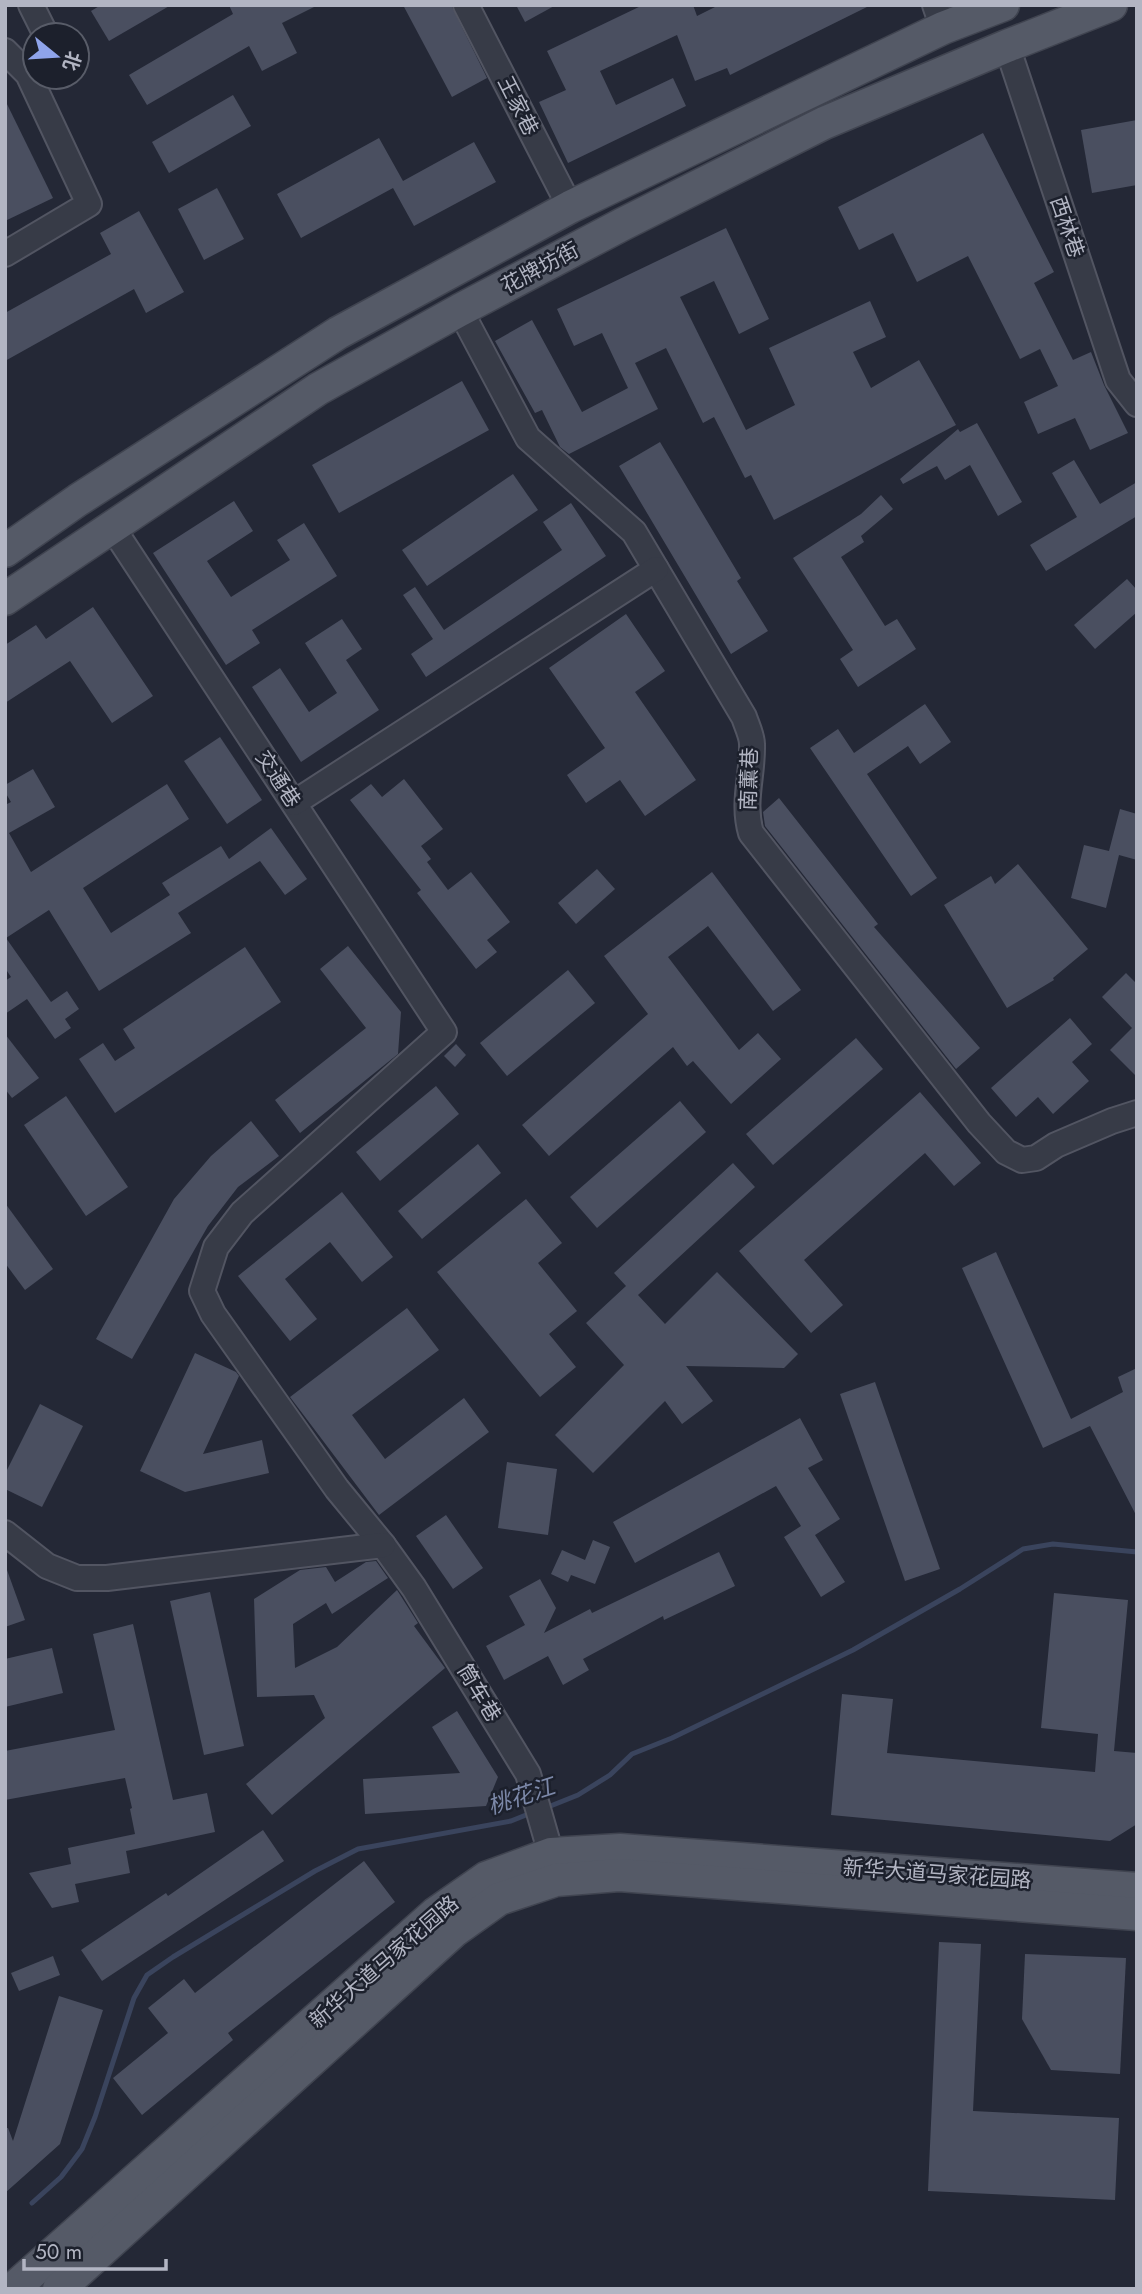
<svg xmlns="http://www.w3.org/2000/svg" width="1142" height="2294" viewBox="0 0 1142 2294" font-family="Jost,'Noto Sans SC',sans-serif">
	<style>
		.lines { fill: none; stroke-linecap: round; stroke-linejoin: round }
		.stream { stroke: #3a445d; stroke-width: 5 }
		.building { fill: #4a4f60 }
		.minor-casing { stroke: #525562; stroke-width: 28 }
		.major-casing { stroke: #404450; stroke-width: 35 }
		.minor { stroke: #373b47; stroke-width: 24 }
		.major { stroke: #555a67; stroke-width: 32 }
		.labels { text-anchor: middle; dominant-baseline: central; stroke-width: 5; stroke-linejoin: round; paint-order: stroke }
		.street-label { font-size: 21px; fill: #b2b5c3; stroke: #1c202c }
		.water-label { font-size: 23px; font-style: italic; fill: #7c88a8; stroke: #1c202c }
	</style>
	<rect width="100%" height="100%" fill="#242836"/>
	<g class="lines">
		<g class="stream">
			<polyline points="543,1809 578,1795 610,1775 632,1754 672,1738 853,1650 960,1589 1023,1549 1053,1544 1137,1552"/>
			<polyline points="32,2203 61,2177 82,2149 95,2117 134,1998 147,1975 173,1957 315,1871 358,1849 511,1821 531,1813"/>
		</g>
	</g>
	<g class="building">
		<polygon points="101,5 171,5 109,41 91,11"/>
		<polygon points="229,5 318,5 282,23 297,53 262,71 249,46 147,105 129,75 233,14"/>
		<polygon points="403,5 451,5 487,78 452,97"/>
		<polygon points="516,5 556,5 525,22"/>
		<polygon points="643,5 693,5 697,16 719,5 871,5 730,75 727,68 695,81 677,35 600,71 616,105 673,78 686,106 568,163 539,102 566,90 547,51"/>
		<polygon points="233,95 251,126 169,173 152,142"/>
		<polygon points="5,100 53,198 5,221"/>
		<polygon points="1137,120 1137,185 1092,193 1081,130"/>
		<polygon points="983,133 1054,272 1034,283 1073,360 1091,352 1104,385 1128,433 1090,450 1075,418 1038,434 1024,402 1058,386 1040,349 1020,359 968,256 917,282 893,233 859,250 838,207"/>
		<polygon points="379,138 403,181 474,142 496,182 414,226 393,188 301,238 277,194"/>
		<polygon points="217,188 244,239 204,260 178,209"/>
		<polygon points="139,211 184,292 146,313 134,289 5,361 5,313 111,254 100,233"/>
		<polygon points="726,228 769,319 739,334 714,281 680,297 746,430 795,405 769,348 870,301 886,337 853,352 871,388 919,360 956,425 774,520 751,475 745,478 714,417 703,423 666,348 635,363 658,409 569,454 560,447 542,410 535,413 495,341 532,320 582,412 628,388 602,333 574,346 557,309"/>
		<polygon points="462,381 489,430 339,513 312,465"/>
		<polygon points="977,423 1022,502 998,516 970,465 945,480 937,466 903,484 900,479 958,429 960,432"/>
		<polygon points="660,442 741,578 737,581 768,631 731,654 619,466"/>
		<polygon points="1074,460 1100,504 1137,482 1137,516 1046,571 1030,545 1077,517 1052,473"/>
		<polygon points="513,474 538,510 427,586 402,550"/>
		<polygon points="881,495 893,509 861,536 864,542 841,557 885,626 897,619 916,649 858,687 840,659 853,650 793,558 861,514"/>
		<polygon points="234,501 253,531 207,561 231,597 290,560 277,540 304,523 337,576 252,630 260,643 226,665 153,553"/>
		<polygon points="571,503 606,556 426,677 411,654 433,639 403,595 415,587 444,630 562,550 543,522"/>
		<polygon points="1127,579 1137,590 1137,612 1095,649 1074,625"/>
		<polygon points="93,607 153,696 112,723 70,661 5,703 5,645 36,625 46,639"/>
		<polygon points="626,614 665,671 635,692 696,780 645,816 620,780 586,803 567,775 605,748 549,668"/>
		<polygon points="342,619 362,649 346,660 379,710 301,762 252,687 280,668 309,712 337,693 305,643"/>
		<polygon points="925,704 951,742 920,764 908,746 867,774 937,878 911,896 810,748 838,729 854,753"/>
		<polygon points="220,737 262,800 227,824 184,761"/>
		<polygon points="33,769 55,807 9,833 31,872 167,784 189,819 83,888 111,933 170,895 162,883 221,846 229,859 271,828 307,879 285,895 260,861 178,913 191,933 99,991 49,910 6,938 51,1002 67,991 79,1009 65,1019 71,1028 55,1039 27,999 5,1014 5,981 11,977 5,968 5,805 11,802 5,792 5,785"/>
		<polygon points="404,779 443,829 421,846 431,859 427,862 448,890 471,872 510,922 487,940 497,952 476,969 417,893 421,890 350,800 371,784 382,797"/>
		<polygon points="779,798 878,924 874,927 980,1048 956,1069 765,826 763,812"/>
		<polygon points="1120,809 1137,814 1137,860 1119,855 1106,908 1071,898 1084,845 1109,851"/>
		<polygon points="1018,864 1088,949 1053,978 1054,980 1007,1008 944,905 991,876 995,884"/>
		<polygon points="597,869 615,889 576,924 558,903"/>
		<polygon points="712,872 801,990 773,1011 708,926 668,957 739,1050 758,1033 781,1059 731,1104 693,1061 687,1066 673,1047 549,1156 522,1125 648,1014 604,956"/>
		<polygon points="348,946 401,1012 398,1054 300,1133 275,1100 366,1028 320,969"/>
		<polygon points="245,947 281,1002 115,1113 79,1059 103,1043 115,1061 135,1048 123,1029"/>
		<polygon points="568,970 595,1003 507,1076 480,1043"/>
		<polygon points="1126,973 1137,984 1137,1077 1110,1050 1132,1028 1102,997"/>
		<polygon points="1070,1018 1092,1044 1072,1062 1089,1081 1053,1114 1038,1097 1016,1117 991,1088"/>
		<polygon points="5,1034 39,1078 12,1098 5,1089"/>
		<polygon points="856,1038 883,1069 773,1165 746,1134"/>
		<polygon points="456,1044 466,1055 455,1067 444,1056"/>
		<polygon points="436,1086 459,1114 380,1181 356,1152"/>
		<polygon points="920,1092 981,1163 954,1186 925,1153 804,1260 843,1305 811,1333 739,1251"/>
		<polygon points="66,1096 128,1187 86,1216 24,1125"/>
		<polygon points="680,1101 706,1132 597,1228 570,1197"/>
		<polygon points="251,1121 279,1156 238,1187 208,1226 132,1359 96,1339 174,1199 211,1156"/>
		<polygon points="478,1144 501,1173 422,1239 398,1211"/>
		<polygon points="733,1163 755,1187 638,1295 665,1324 717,1272 798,1354 784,1368 686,1366 713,1401 682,1424 665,1401 593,1473 555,1435 624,1365 586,1323 626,1286 614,1273"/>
		<polygon points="342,1192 393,1257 362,1282 330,1242 285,1279 317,1319 290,1341 238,1276"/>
		<polygon points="526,1199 562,1243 538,1263 577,1311 549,1334 576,1367 540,1397 437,1272"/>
		<polygon points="5,1203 53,1269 25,1290 5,1263"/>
		<polygon points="996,1252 1071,1419 1123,1392 1118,1377 1137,1368 1137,1517 1090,1426 1043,1448 962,1268"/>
		<polygon points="407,1308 439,1350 352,1415 385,1459 464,1398 489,1432 379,1515 290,1397"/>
		<polygon points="195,1353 236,1372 239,1376 203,1454 262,1440 269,1473 185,1492 140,1471"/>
		<polygon points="875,1382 940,1569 905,1581 840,1394"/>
		<polygon points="40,1404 83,1426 42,1507 5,1489 5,1474"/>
		<polygon points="800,1418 823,1460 808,1468 840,1519 815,1535 845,1582 821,1597 784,1537 801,1526 776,1486 635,1563 613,1522"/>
		<polygon points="507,1462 557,1469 548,1535 498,1528"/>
		<polygon points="446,1515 483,1568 453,1589 416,1536"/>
		<polygon points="593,1540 610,1547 595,1584 571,1575 568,1582 551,1574 562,1550 585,1560"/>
		<polygon points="719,1552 735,1586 664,1620 663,1616 583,1659 589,1670 563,1685 548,1656 504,1680 486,1646 525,1625 509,1596 540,1579 556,1608 544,1633 590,1609 592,1613"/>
		<polygon points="376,1561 388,1578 332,1614 326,1603 293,1624 295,1668 337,1647 397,1590 418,1623 414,1626 445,1668 272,1815 246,1784 325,1718 314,1695 257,1697 254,1599 300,1570 326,1567 335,1582 366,1562"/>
		<polygon points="7,1570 25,1620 5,1627 5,1571"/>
		<polygon points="210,1592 244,1746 204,1755 170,1601"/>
		<polygon points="1054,1593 1128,1600 1114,1751 1137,1753 1137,1824 1110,1841 831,1815 842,1694 893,1699 887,1753 1095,1772 1098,1734 1041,1728"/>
		<polygon points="133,1624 173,1800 207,1793 215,1832 126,1851 130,1873 75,1884 79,1902 52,1908 29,1873 71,1864 68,1848 135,1834 130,1809 132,1808 125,1778 5,1800 5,1751 115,1730 93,1634"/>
		<polygon points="52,1648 63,1693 5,1707 5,1659"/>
		<polygon points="457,1711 498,1777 486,1806 365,1814 363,1779 460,1773 432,1727"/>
		<polygon points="263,1830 284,1861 102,1981 81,1950 166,1893 168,1896"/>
		<polygon points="364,1861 395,1902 228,2033 233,2040 142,2115 113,2078 168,2033 148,2008 184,1979 195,1993"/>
		<polygon points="939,1942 981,1944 973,2111 1119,2118 1115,2200 928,2191"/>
		<polygon points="1025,1954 1126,1958 1120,2074 1051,2070 1022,2019"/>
		<polygon points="53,1956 60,1975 19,1991 11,1973"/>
		<polygon points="59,1996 103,2010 60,2144 5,2193 5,2128 8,2128 13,2141"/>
	</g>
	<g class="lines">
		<defs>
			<g id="minor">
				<polyline points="31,5 46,35"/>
				<polyline points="466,5 570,207"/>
				<polyline points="935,5 943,28"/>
				<polyline points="1007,46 1118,380 1137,404"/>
				<polyline points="5,51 28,74 89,204 5,254"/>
				<path d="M460,310L528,438L634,532L744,717C747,726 752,736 752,744C753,775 742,802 751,833L979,1123L1006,1152L1022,1160L1036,1158L1056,1145L1112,1121L1137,1113"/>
				<polyline points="112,527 444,1032 242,1213 216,1247 202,1291 213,1314 337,1489 383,1545 414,1588 528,1774 551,1854"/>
				<polyline points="294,803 656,569"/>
				<polyline points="5,1533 47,1566 77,1578 107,1578 383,1545"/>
			</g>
			<g id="major">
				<polyline points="5,551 78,500 338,333 570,207 943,28 1003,5"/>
				<polyline points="5,599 318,389 460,310 623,224 824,123 1007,46 1111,5"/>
				<polyline points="13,2289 436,1913 486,1878 551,1854 620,1850 1137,1889"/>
				<polyline points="59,2289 454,1931 499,1899 556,1880 619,1875 1137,1914"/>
			</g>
		</defs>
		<use href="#minor" class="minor-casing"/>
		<use href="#major" class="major-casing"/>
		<use href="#minor" class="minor"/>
		<use href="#major" class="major"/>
	</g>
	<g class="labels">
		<g class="street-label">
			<text transform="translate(518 106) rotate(63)">王家巷</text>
			<text transform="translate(1067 227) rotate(71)">西林巷</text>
			<text transform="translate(540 268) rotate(-28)">花牌坊街</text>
			<text transform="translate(278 779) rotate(57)">交通巷</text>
			<text transform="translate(749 779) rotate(-88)">南薰巷</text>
			<text transform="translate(479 1693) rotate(59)">筒车巷</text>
			<text transform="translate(937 1874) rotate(4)">新华大道马家花园路</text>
			<text transform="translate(384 1962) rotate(-41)">新华大道马家花园路</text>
		</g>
		<g class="water-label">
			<text transform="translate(521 1796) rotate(-18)">桃花江</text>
		</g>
	</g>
	<rect width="1142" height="2294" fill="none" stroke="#b2b5c3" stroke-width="14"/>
	<g transform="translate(56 56) rotate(108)"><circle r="33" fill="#1c202c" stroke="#585c68" stroke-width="2"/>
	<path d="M0-5L12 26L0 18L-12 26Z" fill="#8fa4eb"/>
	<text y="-10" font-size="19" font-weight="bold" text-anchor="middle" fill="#b2b5c3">北</text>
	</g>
	<path d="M24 2259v10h142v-10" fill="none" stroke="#b2b5c3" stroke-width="3.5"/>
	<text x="35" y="2259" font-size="21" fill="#b2b5c3" stroke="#1c202c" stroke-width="5" paint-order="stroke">50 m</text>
</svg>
